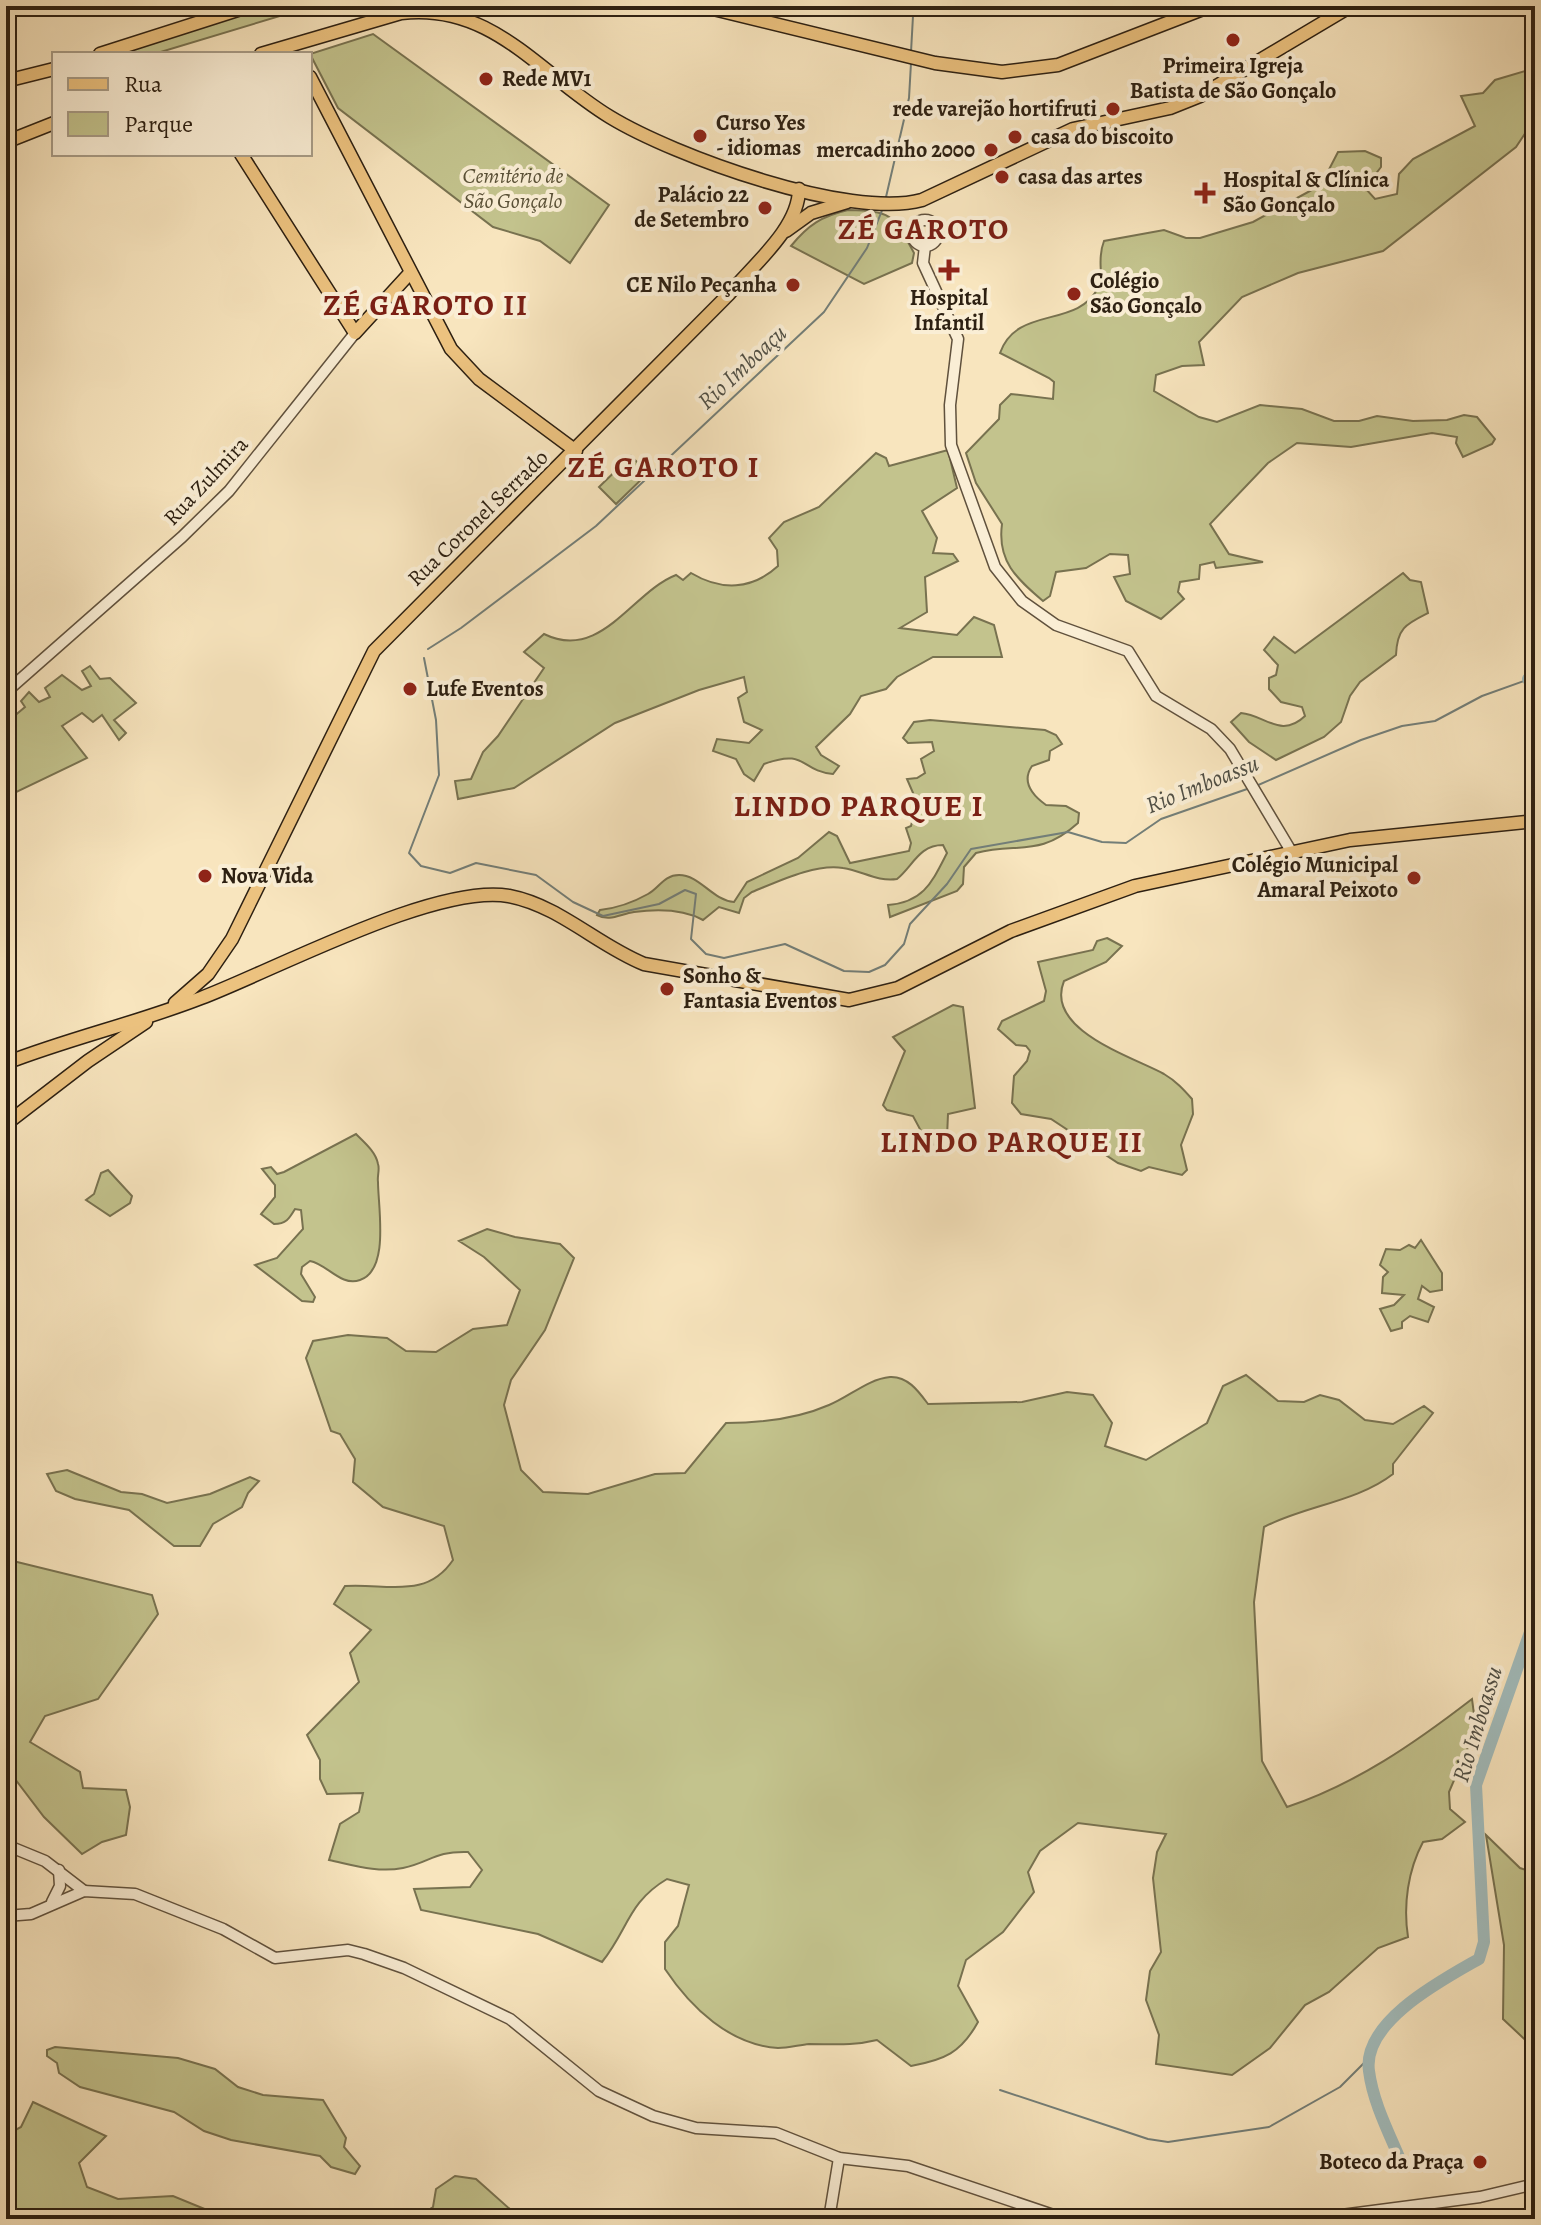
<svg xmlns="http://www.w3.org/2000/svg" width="1541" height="2225" viewBox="0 0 1541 2225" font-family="Alegreya,serif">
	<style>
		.green { fill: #c3c38d; stroke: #787250; stroke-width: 2 }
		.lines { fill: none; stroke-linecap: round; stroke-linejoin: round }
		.stream { stroke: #737e78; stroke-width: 2 }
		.river { stroke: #a2bcbc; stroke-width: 12 }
		.minor-casing { stroke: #60513d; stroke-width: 13 }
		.major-casing { stroke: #2d2012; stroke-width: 15 }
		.minor { stroke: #faeed5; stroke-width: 10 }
		.major { stroke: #ecc27f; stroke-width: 12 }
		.poi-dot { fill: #8f2418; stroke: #faeed5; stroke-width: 3 }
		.labels { text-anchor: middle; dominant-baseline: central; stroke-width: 8; stroke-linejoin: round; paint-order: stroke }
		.poi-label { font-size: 22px; font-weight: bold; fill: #2d2012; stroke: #faeed5; text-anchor: start }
		.park-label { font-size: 22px; font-style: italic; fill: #5a5137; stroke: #faeed5 }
		.street-label { font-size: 22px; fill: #2d2012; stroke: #faeed5 }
		.water-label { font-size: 24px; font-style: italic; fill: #504f45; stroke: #faeed5 }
		.district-label { font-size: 30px; font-weight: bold; letter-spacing: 2px; fill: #7a1f14; stroke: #faeed5 }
	</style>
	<rect width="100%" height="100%" fill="#f8e5be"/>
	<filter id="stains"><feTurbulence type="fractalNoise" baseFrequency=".0025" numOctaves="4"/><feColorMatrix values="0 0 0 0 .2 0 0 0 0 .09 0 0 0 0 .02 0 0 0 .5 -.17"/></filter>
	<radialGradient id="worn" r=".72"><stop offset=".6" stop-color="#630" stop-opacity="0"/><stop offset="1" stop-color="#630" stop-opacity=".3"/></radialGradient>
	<g class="green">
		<polygon points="264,6 313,6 154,54 99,54"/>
		<polygon points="373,34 609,205 570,263 540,241 493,227 338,108 310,54"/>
		<path d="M1535,68V141L1526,132L1516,147L1383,251L1298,273L1242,297L1199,342L1204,365L1182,366L1156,375L1154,391L1199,417L1217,422L1260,405L1302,409L1334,421H1359L1377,416L1413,421L1447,420L1464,415L1477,417L1495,439L1492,444L1463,457L1456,443L1457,437L1432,433L1351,447L1297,443L1268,463L1210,524L1229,554L1263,562L1216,568L1214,562L1200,565L1199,579L1180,582L1178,592L1184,599L1161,619L1126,601L1114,577L1130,574L1128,555L1110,554L1086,568L1056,572L1050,596L1043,601C1016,578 997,561 1002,524L976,483L966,453L999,419L1000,405L1011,394L1053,399L1054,382L1049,378L1000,353C1017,305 1077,329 1098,288C1105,274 1096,261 1104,241L1164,230L1186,238H1200L1253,222L1321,185L1338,152L1365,151L1381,158V167L1365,188L1375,199L1397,194L1399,174L1413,159L1475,126L1461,96L1483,93L1495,80Z"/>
		<path d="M848,210C893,211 893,215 914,253L912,263L864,284L791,246C808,225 822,216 848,210Z"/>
		<path d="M948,450L957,488L922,511L937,538L933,553L953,554L958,561L925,577L927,612L900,628L957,635L974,617L994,625L1002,657H933L897,677L886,689L861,696L850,714L816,747L821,755L839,766L833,774C800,771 807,748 764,764L754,781L744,774L736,759L713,751L717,739L749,743L762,730L744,722L738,698L747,692L744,677L699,690L615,723L514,788L458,799L455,781L471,779L483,752L498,736L544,668L524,652L544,634C601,662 632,592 676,575L683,580L691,573C721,591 752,590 778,566L777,550L769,538L784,522L819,507L876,453L886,458L889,466Z"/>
		<polygon points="631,456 648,473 616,504 599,487"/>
		<path d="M1403,573L1410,580L1421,582L1428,613C1406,624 1397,628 1396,655L1360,682L1350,696L1341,722L1324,737L1276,760L1249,742L1231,722L1241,713C1265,715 1281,739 1305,716L1302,707L1281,702L1269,689V678L1276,675L1278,665L1264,650L1274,637L1295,653Z"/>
		<polygon points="90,666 100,679 110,678 136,703 114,720 126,733 119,740 102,715 93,722 82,713 62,726 87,758 6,797 6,723 25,707 21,701 29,692 39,702 50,697 45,688 62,675 82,690 91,686 82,671"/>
		<path d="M930,720L1045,730L1056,735L1062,744L1050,751L1049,760L1032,766C1021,782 1032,795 1046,805L1066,806L1079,813L1078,823C1039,858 1018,842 976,853L964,867L963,884L957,891L890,917L888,905C924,902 932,882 947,853L943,845C919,845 913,866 897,879C877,882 863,871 843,868C816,863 777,882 752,892L744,898L739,913L719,907L703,920C683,909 657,909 634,912C620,914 610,922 597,915L600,910C618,908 632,903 648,894C659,888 664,875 679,875C700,875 712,900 734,902L747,882L798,858L829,832L837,836L850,863L909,851L911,843L906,828L911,826L917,802L907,779L917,778L925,773L921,759L934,751L932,742L908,743L903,738L914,722Z"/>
		<path d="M1107,938L1122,946L1106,962L1064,981C1044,1030 1133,1057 1164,1074C1176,1081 1184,1090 1192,1099L1193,1114L1181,1145L1187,1170L1182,1175L1149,1167L1141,1171L1118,1163L1051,1119L1021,1114L1012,1103L1014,1076L1027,1061L1030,1051L1026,1046L1016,1045L998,1029L1002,1021L1044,1001L1046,991L1038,962L1093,950L1097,941Z"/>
		<polygon points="953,1005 963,1007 975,1108 948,1114 947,1137 938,1145 928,1144 913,1116 887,1110 883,1105 905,1051 893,1037"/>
		<path d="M356,1134C364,1142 376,1152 378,1164C380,1169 377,1176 378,1182C378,1207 390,1270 360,1280C341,1287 327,1264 310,1261L302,1267L301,1274L315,1297L313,1302L302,1301L255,1265L277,1258L303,1229L301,1210L295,1209C289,1219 286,1224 274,1224L261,1214L275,1197V1185L262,1169L271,1167L277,1174L284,1172Z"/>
		<polygon points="108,1170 132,1196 130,1203 110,1216 86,1200 94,1194 101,1173"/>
		<path d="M487,1229L515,1237L560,1244L574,1258L545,1330L511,1380L504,1405L521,1470L543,1492L588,1494L655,1474L685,1473L726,1423C761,1423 797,1419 829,1405C849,1397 868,1379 890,1377C908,1376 919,1392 928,1404L1022,1402L1067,1392L1093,1395L1112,1423L1105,1446L1146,1460L1207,1423L1223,1386L1246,1375L1278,1401L1304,1402L1320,1395L1339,1400L1365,1420L1393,1424L1424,1406L1433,1413L1393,1464V1474C1357,1502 1304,1506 1264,1527L1254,1602L1262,1761L1287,1807C1356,1784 1415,1743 1472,1699L1476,1729L1449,1792L1450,1809L1465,1822L1442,1839L1423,1842C1408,1870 1403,1905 1408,1937L1378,1948L1329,1992L1305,2005L1270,2048L1232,2075L1156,2064L1159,2035L1146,2000L1150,1971L1161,1952L1153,1878L1157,1852L1166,1834L1078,1823L1040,1851L1028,1872L1034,1892L1003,1932L966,1960L958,1986L978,2022C961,2053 944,2060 911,2066L877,2040C853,2046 833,2044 809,2044C799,2045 788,2048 778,2048C730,2045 691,2008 665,1969V1942L678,1926L689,1885L667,1879C628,1902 628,1930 602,1962L538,1934L421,1910L414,1889L470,1887L482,1870L468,1852C434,1851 431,1862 403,1868C377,1873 353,1865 329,1860L340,1824L359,1812L363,1793L327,1794L320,1779V1760L307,1735L359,1682L350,1653L371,1630L334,1604L345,1586C387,1583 426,1600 453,1560L444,1526L383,1507L353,1482L355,1459L340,1434L331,1431L306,1358L313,1341L348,1335L387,1338L406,1351L436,1352L473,1329L507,1325L520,1290L484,1257L459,1241Z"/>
		<polygon points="1421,1240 1442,1273 1442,1290 1430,1292 1422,1286 1418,1299 1434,1307 1428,1322 1410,1316 1402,1322 1402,1328 1391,1331 1380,1309 1394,1305 1404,1295 1382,1293 1383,1277 1388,1272 1380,1265 1386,1249 1400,1250 1409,1245 1415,1248"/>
		<polygon points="67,1470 121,1492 142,1494 167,1503 210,1494 250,1477 259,1481 248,1493 242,1507 213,1524 200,1546 174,1546 129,1510 75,1499 56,1491 47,1474"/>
		<polygon points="13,1561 152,1595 158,1614 98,1699 45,1716 30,1742 80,1772 83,1788 126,1790 130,1807 126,1835 102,1842 82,1854 44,1817 15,1779 6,1779 6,1562"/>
		<polygon points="1486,1835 1520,1868 1535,1873 1535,2049 1503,2019 1504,1945"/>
		<polygon points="55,2047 178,2058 215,2069 238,2087 263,2095 323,2100 346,2138 344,2147 360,2166 355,2174 331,2167 320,2156 231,2140 204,2131 174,2112 80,2087 59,2073 57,2063 47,2056 47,2050"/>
		<polygon points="33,2102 106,2136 79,2163 87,2187 118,2199 173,2196 229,2219 6,2219 6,2135 21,2127"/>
		<polygon points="455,2176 476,2179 521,2219 414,2219 433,2207 436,2189"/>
	</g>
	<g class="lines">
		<g class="stream">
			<polyline points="909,6 913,16 911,52"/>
			<polyline points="886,197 909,98 911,63"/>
			<polyline points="428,649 461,628 596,526 824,312 867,248 883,208"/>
			<polyline points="424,658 436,720 439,775 409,853 421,866 450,873 476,863 536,875 573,902 603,916 659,904 685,890 696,894 691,939 706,954 724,958 785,944 844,971 869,972 885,965 904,944 910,924 947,884 971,849 1068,832 1102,842 1126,843 1161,819 1250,788"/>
			<polyline points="1256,786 1361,740 1402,726 1435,721 1482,696 1535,677"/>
			<polyline points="1000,2090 1148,2139 1168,2142 1269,2127 1340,2087 1370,2057"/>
		</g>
		<g class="river">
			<polyline points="1528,679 1535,691"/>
			<path d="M1402,2164C1390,2135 1373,2103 1369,2071C1362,2022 1442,1980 1479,1959L1484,1942L1476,1785L1535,1618"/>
			<polyline points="1421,2219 1423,2211"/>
		</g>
		<defs>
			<g id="minor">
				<circle cx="925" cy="233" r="13"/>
				<polyline points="925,246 923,263 958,339 950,405 951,445 995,567 1022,601 1056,625 1128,651 1156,696 1211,729 1230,749 1291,851"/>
				<polyline points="6,692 182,537 229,491 355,333"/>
				<polyline points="6,1845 45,1861 84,1891"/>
				<polyline points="52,1902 60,1886 59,1870"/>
				<polyline points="6,1916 31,1914 84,1891 135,1894 223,1929 275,1958 348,1950 364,1954 404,1968 510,2019 599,2091 653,2116 696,2128 776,2133 839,2158 908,2166 1065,2219"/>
				<polyline points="829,2219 839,2158"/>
				<polyline points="1311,2219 1480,2197 1535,2184"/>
			</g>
			<g id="major">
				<polyline points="701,6 935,63 1002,72 1058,65 1211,6"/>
				<polyline points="100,54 250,6"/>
				<path d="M261,54L401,13C492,2 539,74 610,117C674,156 850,220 922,200L1073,129L1170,108L1200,96L1351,6"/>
				<polyline points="310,77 451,349 479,379 576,451"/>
				<polyline points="6,81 54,69"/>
				<polyline points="6,142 54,123"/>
				<polyline points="241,154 355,333 410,273"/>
				<polyline points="786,231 811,213 847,202"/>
				<path d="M175,1003L208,974L232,939L374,651L729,294C753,265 799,228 799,189"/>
				<path d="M6,1063C70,1038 137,1023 201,998C275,970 436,883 509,896C560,906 597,945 644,964L849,1000L898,988L1011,931L1135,886L1350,840L1535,821"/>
				<polyline points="6,1124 88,1061 146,1022"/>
			</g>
		</defs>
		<use href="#minor" class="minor-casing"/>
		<use href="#major" class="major-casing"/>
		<use href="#minor" class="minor"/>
		<use href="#major" class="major"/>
	</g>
	<g class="poi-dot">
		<circle cx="1233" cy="40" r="8"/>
		<circle cx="486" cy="79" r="8"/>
		<circle cx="1113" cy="109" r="8"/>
		<circle cx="700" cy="136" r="8"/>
		<circle cx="1015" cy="137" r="8"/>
		<circle cx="991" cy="150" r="8"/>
		<circle cx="1002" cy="177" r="8"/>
		<path d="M1201 181h8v8h8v8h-8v8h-8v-8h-8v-8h8z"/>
		<circle cx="765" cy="208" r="8"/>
		<path d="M945 258h8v8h8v8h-8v8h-8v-8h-8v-8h8z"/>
		<circle cx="793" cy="285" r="8"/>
		<circle cx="1074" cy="294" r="8"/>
		<circle cx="410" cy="689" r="8"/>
		<circle cx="205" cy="876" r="8"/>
		<circle cx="1414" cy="878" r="8"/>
		<circle cx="667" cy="989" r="8"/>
		<circle cx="1480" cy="2162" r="8"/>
	</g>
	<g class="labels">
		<g class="poi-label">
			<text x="1233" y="66" text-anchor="middle">Primeira Igreja<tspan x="1233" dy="25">Batista de São Gonçalo</tspan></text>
			<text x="502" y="79">Rede MV1</text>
			<text x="1097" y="109" text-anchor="end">rede varejão hortifruti</text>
			<text x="716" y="123">Curso Yes<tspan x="716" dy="25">- idiomas</tspan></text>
			<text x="1031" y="137">casa do biscoito</text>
			<text x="975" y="150" text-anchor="end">mercadinho 2000</text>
			<text x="1018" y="177">casa das artes</text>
			<text x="1223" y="180">Hospital &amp; Clínica<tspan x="1223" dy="25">São Gonçalo</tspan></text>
			<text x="749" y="195" text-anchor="end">Palácio 22<tspan x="749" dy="25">de Setembro</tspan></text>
			<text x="1090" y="281">Colégio<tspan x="1090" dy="25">São Gonçalo</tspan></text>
			<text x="777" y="285" text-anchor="end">CE Nilo Peçanha</text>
			<text x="949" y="298" text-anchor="middle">Hospital<tspan x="949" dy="25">Infantil</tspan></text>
			<text x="426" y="689">Lufe Eventos</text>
			<text x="1398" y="865" text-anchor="end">Colégio Municipal<tspan x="1398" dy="25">Amaral Peixoto</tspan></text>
			<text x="221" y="876">Nova Vida</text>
			<text x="683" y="976">Sonho &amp;<tspan x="683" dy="25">Fantasia Eventos</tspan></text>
			<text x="1464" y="2162" text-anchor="end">Boteco da Praça</text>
		</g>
		<g class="park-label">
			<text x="513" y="176">Cemitério de<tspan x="513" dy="25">São Gonçalo</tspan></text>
		</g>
		<g class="street-label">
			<text transform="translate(206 481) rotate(-47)">Rua Zulmira</text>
			<text transform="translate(478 518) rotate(-44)">Rua Coronel Serrado</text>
		</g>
		<g class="water-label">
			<text transform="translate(742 367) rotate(-43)">Rio Imboaçu</text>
			<text transform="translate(1202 784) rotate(-22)">Rio Imboassu</text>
			<text transform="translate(1477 1724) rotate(-73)">Rio Imboassu</text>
		</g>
		<g class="district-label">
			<text x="924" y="229">ZÉ GAROTO</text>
			<text x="426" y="305">ZÉ GAROTO II</text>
			<text x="664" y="467">ZÉ GAROTO I</text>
			<text x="859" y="806">LINDO PARQUE I</text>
			<text x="1012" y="1142">LINDO PARQUE II</text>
		</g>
	</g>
	<rect width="1541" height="2225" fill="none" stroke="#f8e5be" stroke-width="32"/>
	<rect x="8" y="8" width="1525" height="2209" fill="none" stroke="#2d2012" stroke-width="4"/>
	<rect x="16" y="16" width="1509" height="2193" fill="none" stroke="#2d2012" stroke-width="2"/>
	<rect x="52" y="52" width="260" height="104" fill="#faeed5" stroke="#a89c87" stroke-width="2"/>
	<rect x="68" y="78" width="40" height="12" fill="#ecc27f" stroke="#a89c87" stroke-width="2"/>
	<text x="124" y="92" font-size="24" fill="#2d2012">Rua</text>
	<rect x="68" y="112" width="40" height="24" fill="#c3c38d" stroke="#a89c87" stroke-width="2"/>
	<text x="124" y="132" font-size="24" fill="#2d2012">Parque</text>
	<rect width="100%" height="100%" filter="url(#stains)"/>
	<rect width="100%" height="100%" fill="url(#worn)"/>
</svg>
